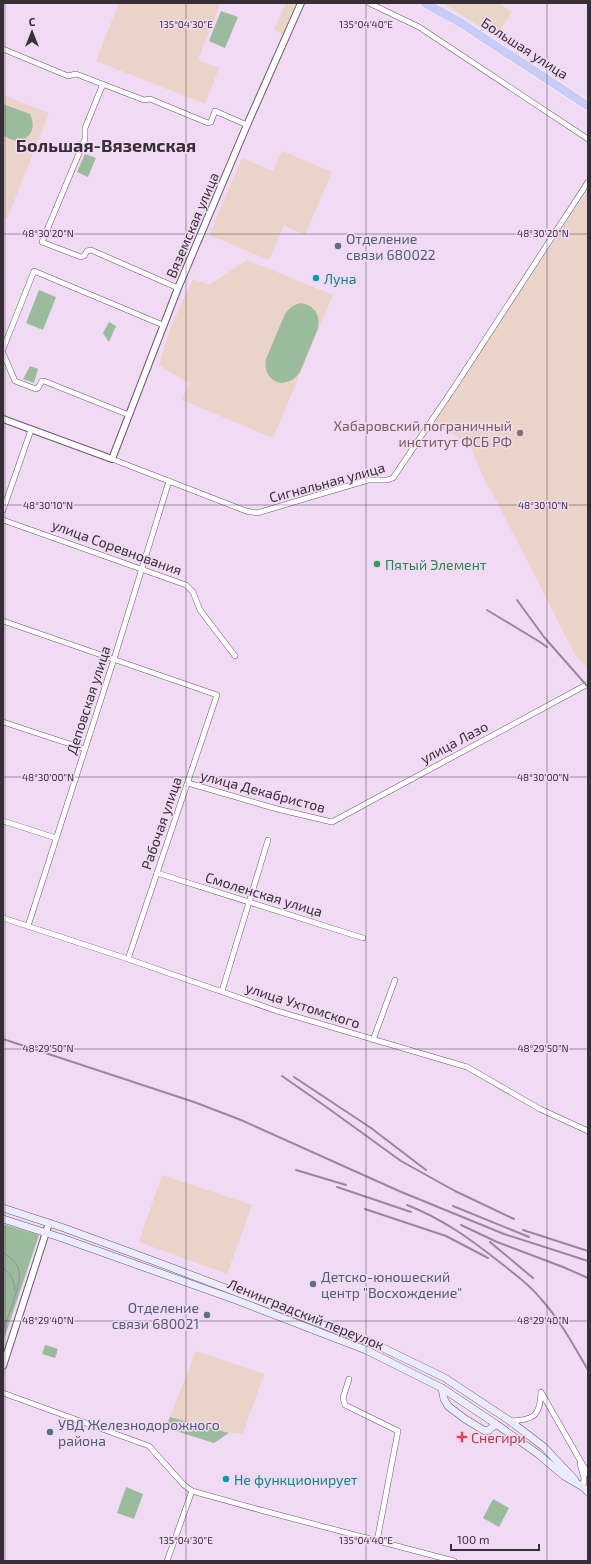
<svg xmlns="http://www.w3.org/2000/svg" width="591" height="1564" viewBox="0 0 591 1564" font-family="'Exo 2',sans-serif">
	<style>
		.commercial { fill: #e9d5c6 }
		.education { fill: #ebd3ca }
		.green { fill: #9abc9d }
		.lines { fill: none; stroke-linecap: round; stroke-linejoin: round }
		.minor-casing { stroke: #6c586e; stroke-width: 6 }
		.tertiary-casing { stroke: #6c586e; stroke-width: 8 }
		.secondary-casing { stroke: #6c586e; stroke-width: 8 }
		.trunk-casing { stroke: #fff; stroke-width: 10 }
		.minor { stroke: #fff; stroke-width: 5 }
		.tertiary { stroke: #fff; stroke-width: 6 }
		.secondary { stroke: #ebecfb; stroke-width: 7 }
		.trunk { stroke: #c8ccf4; stroke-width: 9 }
		.tram { stroke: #99889a; stroke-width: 1 }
		.rail { stroke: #99889a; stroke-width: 2 }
		.ticks { fill: none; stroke: #372e38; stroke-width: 1; stroke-opacity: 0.45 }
		.service-dot { fill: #5c6f8a; stroke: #f1daf3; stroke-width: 1.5 }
		.culture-dot { fill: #0f9aa8; stroke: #f1daf3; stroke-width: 1.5 }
		.education-dot { fill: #8d6e63; stroke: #f1daf3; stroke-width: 1.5 }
		.leisure-dot { fill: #2e9e5b; stroke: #f1daf3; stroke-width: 1.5 }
		.health-dot { fill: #e0444e; stroke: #f1daf3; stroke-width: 1.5 }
		.labels { text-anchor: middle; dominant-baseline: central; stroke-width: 3; stroke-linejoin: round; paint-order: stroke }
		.street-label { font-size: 14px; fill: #372e38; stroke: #f1daf3 }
		.service-label { font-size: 14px; fill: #4e5e75; stroke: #f1daf3; text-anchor: start }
		.culture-label { font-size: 14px; fill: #0d838f; stroke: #f1daf3; text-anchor: start }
		.education-label { font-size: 14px; fill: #785e54; stroke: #f1daf3; text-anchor: end }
		.leisure-label { font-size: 14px; fill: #27864d; stroke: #f1daf3; text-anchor: start }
		.health-label { font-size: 14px; fill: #be3a42; stroke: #f1daf3; text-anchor: start }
		.district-label { font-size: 18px; font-weight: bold; fill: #372e38; stroke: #f1daf3 }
		.ticks-label { font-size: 10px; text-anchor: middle; fill: #372e38; stroke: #f1daf3; stroke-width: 3; stroke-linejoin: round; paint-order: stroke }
	</style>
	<rect width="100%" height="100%" fill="#f1daf3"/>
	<g class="commercial">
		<polygon points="286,3 298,3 284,35 274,30"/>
		<polygon points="446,3 499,3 512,12 496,37 445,4"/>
	</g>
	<g class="education">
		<polygon points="119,3 220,4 198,60 219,68 205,104 96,61"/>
		<polygon points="3,95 49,113 7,219 3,217"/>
		<polygon points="282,151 332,172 305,235 284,225 269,260 209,235 242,158 273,171"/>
		<polygon points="588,190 588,669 575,655 490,488 488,488 469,443 433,423"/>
		<polygon points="247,260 333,295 273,438 182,400 189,383 159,365 171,326 193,279 209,285"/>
		<polygon points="162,1175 252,1205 227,1274 139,1242"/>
		<polygon points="196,1351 264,1374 243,1433 229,1433 170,1417"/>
	</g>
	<g class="green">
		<polygon points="221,11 238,17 225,48 209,41"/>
		<path d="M3,104L30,114C36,127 32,137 18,142L3,136Z"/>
		<polygon points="85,154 96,158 88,177 77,172"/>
		<polygon points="39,290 56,297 43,330 26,323"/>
		<path d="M301,303C315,306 320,314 318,328L300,372C286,392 262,382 266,359L285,314C289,308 293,305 301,303Z"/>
		<polygon points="109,322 116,326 109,342 103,333"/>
		<polygon points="30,366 38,369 34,383 23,379"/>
		<polygon points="3,1224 39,1235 3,1342"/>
		<polygon points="45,1345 58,1349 55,1358 42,1354"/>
		<polygon points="170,1417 229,1433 214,1443 166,1428"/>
		<polygon points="126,1487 143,1494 134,1519 117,1513"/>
		<polygon points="493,1499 509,1508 499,1527 483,1518"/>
	</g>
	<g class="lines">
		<defs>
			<g id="minor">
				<polyline points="369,3 419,27 588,139"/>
				<polyline points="3,49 68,76 76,74 144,100 150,99 208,123 211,122 215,111 247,125"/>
				<polyline points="103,84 85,128 85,139 42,242 81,257 84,256 87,251 91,250 178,288"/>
				<polyline points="3,349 34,271 163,325"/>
				<polyline points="3,353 15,381 36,389 38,388 42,381 44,381 129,415"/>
				<polyline points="112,459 246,511 257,513 368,480 387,480 393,478 457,383 588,182"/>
				<polyline points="3,510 31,430"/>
				<polyline points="3,520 186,585 193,592 200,610 235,656"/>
				<polyline points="3,621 217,695 128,959"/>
				<polyline points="3,722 85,749"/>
				<polyline points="188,783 277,809 332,822 588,684"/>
				<polyline points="3,821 56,838"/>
				<polyline points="157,873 363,938"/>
				<polyline points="3,918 128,959 277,1011 467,1067 540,1109 588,1131"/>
				<polyline points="28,926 114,659 169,481"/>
				<polyline points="222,991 268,840"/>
				<polyline points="373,1040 395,980"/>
				<polyline points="349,1379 343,1398 345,1405 398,1431 377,1541"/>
				<polyline points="541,1392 588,1474"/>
				<polyline points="3,1393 149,1446 184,1485 192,1491 264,1511 454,1561"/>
				<path d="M510,1421C533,1420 540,1417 541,1393"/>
				<polyline points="580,1464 584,1478 583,1487"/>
				<polyline points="167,1561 192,1491"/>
			</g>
			<g id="tertiary">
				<polyline points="3,419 112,459 178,288 247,125 301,3"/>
				<polyline points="3,1366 49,1223"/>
			</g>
			<g id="secondary">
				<polyline points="3,1208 64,1228 154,1261 377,1345 445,1378 510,1421 544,1447 575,1480"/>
				<polyline points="3,1219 62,1238 236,1300 366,1350 442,1388 496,1424 538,1454 564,1476 583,1487 588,1492"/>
				<polyline points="442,1388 444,1399 448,1406 465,1419 485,1431 489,1430 496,1424"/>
			</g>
			<polyline id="trunk" points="425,3 461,23 588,106"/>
		</defs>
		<use href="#minor" class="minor-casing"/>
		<use href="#tertiary" class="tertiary-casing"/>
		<use href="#secondary" class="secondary-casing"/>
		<use href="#trunk" class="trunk-casing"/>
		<use href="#minor" class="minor"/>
		<use href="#tertiary" class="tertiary"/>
		<use href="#secondary" class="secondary"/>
		<use href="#trunk" class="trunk"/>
		<g class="tram">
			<path d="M3,1253C10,1257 17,1262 19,1271C22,1284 7,1317 3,1331"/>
			<path d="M3,1268C11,1274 15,1281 15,1291"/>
		</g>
		<g class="rail">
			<polyline points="517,600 544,637 588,687"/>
			<polyline points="487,610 540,642 547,647"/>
			<polyline points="3,1039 194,1102 241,1120 399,1191 504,1234 588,1261"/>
			<polyline points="282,1076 325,1106 401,1161 455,1191 514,1219"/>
			<polyline points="294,1077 371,1128 426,1170"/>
			<polyline points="296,1170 346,1185"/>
			<polyline points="337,1187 411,1212"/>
			<path d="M407,1205C443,1219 472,1240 502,1264C516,1275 530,1285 541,1299C560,1320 574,1346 588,1370"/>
			<polyline points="453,1206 529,1237"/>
			<polyline points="365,1209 446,1236 488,1258"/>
			<polyline points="461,1225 497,1242 563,1267 588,1278"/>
			<polyline points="523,1230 588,1251"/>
			<polyline points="490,1242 533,1278"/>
		</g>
	</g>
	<path class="ticks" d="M5,3V1561M186,3V1561M366,3V1561M547,3V1561M3,234H588M3,505H588M3,777H588M3,1049H588M3,1321H588"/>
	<g class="service-dot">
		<circle cx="338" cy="246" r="4"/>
		<circle cx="313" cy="1284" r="4"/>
		<circle cx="207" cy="1315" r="4"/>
		<circle cx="50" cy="1432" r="4"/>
	</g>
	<g class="culture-dot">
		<circle cx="316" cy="278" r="4"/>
		<circle cx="226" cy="1479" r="4"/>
	</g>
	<circle class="education-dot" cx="520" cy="433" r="4"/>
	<circle class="leisure-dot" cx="377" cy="564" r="4"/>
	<path class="health-dot" d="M460 1431h4v4h4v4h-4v4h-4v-4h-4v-4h4z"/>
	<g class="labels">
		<g class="street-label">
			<text transform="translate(525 48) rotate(33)">Большая улица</text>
			<text transform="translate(192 225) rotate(-67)">Вяземская улица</text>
			<text transform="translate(327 482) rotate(-15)">Сигнальная улица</text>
			<text transform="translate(117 547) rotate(20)">улица Соревнования</text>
			<text transform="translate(88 700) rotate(-72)">Деповская улица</text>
			<text transform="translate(454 742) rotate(-28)">улица Лазо</text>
			<text transform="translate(263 791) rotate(15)">улица Декабристов</text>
			<text transform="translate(161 823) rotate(-71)">Рабочая улица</text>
			<text transform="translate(264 894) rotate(17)">Смоленская улица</text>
			<text transform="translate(303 1005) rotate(18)">улица Ухтомского</text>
			<text transform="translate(306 1314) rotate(22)">Ленинградский переулок</text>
		</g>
		<g class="service-label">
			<text x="346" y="238">Отделение<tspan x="346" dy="16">связи 680022</tspan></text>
			<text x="321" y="1276">Детско-юношеский<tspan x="321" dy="16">центр "Восхождение"</tspan></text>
			<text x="199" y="1307" text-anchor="end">Отделение<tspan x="199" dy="16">связи 680021</tspan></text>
			<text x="58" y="1424">УВД Железнодорожного<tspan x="58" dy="16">района</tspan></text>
		</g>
		<g class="culture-label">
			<text x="324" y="278">Луна</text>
			<text x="234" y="1479">Не функционирует</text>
		</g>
		<g class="education-label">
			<text x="512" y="425">Хабаровский пограничный<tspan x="512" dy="16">институт ФСБ РФ</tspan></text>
		</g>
		<g class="leisure-label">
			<text x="385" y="564">Пятый Элемент</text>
		</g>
		<g class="health-label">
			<text x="471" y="1437">Снегири</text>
		</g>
		<g class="district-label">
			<text x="106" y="145">Большая-Вяземская</text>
		</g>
	</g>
	<g class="ticks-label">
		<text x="186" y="28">135°04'30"E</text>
		<text x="366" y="28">135°04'40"E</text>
		<text x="48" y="237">48°30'20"N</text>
		<text x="543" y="237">48°30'20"N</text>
		<text x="48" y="509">48°30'10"N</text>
		<text x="543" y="509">48°30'10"N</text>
		<text x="48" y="781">48°30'00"N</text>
		<text x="543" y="781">48°30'00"N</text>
		<text x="48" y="1052">48°29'50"N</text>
		<text x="543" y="1052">48°29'50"N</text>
		<text x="48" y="1324">48°29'40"N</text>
		<text x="543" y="1324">48°29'40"N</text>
		<text x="186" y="1544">135°04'30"E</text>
		<text x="366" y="1544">135°04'40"E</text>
	</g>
	<rect width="591" height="1564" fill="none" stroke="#372e38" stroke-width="8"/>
	<g transform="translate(32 32)" stroke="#f1daf3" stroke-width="3" paint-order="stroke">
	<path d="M0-3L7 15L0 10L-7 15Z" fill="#372e38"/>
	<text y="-6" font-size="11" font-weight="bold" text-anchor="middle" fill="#372e38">С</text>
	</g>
	<path d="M451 1544v6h88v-6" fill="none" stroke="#372e38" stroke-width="2"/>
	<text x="457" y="1544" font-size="12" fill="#372e38" stroke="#f1daf3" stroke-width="3" paint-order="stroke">100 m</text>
</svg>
